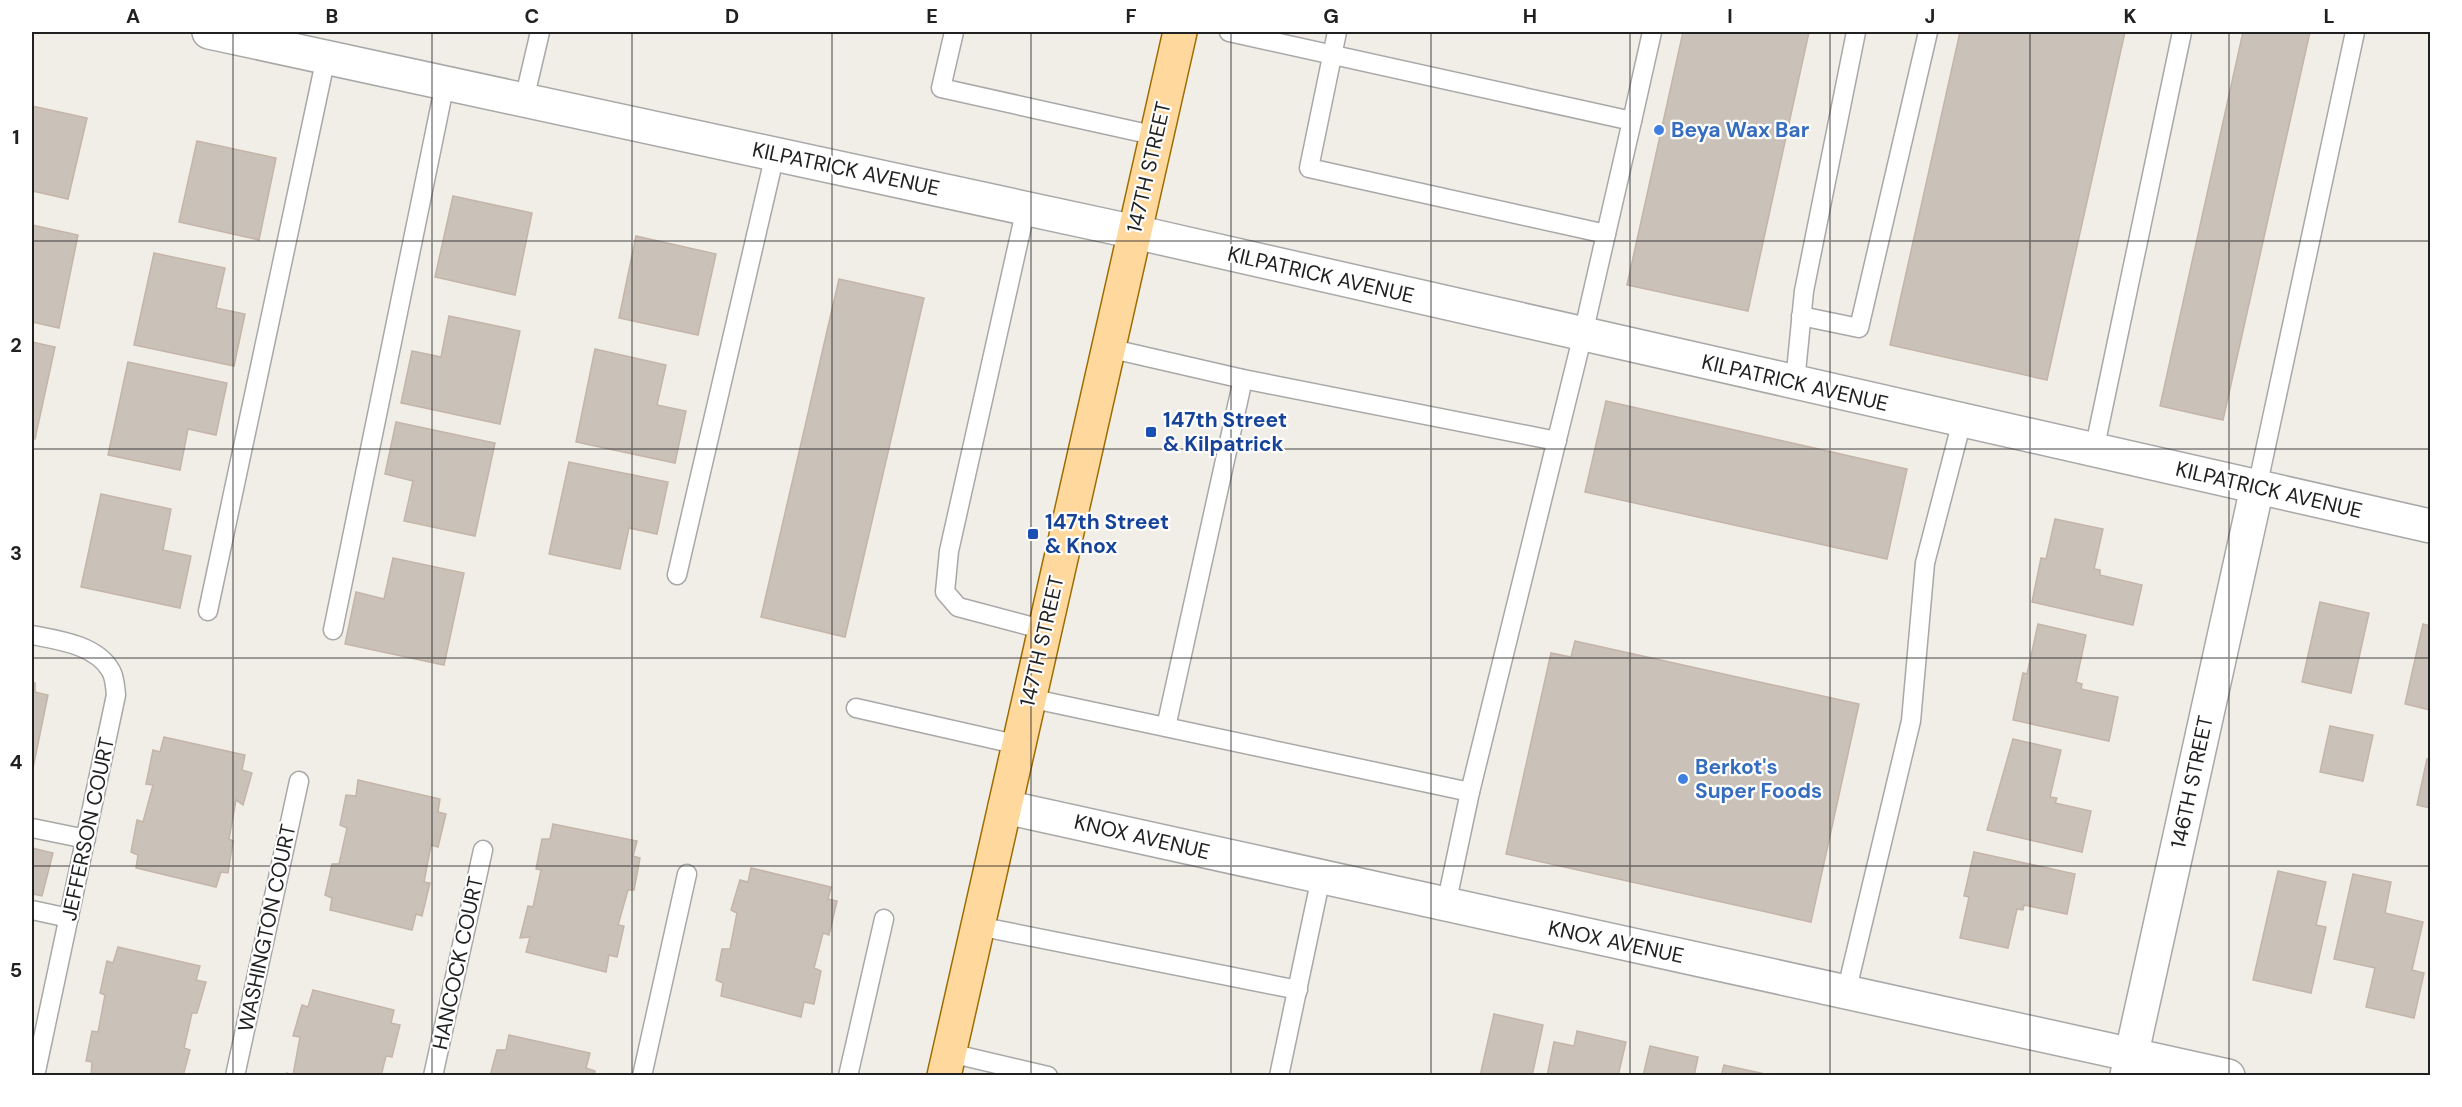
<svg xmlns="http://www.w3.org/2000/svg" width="2462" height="1107" viewBox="0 0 2462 1107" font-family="'DM Sans',sans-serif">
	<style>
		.building { fill: #cac1b9; stroke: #c4b5a8; stroke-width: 1.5 }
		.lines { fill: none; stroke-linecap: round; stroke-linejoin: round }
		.service-casing { stroke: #a8a8a8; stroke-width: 21 }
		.minor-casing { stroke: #a8a8a8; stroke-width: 36 }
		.primary-casing { stroke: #9d6d00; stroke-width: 36 }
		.service { stroke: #fff; stroke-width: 18 }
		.minor { stroke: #fff; stroke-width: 33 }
		.primary { stroke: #ffd89e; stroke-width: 33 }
		.grid { fill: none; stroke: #212121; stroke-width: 1.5; stroke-opacity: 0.55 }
		.shop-dot { fill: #3f7fe0; stroke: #fff; stroke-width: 2 }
		.transit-dot { fill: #1a4fb4; stroke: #fff; stroke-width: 2 }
		.labels { text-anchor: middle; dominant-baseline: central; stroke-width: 4.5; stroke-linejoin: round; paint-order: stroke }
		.shop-label { font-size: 21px; font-weight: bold; fill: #366cbe; stroke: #fff; text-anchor: start }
		.street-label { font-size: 21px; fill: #212121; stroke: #fff }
		.transit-label { font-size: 21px; font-weight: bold; fill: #164399; stroke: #fff; text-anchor: start }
		.neatline { fill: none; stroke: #212121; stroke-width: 2 }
		.grid-label { font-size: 20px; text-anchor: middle; font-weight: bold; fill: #212121 }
	</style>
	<rect width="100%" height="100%" fill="#f1eee7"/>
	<g class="building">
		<polygon points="1683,32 1809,32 1748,311 1627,285"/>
		<polygon points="1960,32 2125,32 2047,380 1890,345"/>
		<polygon points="2243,32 2310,32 2223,420 2160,406"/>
		<polygon points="32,106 87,118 68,199 32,191"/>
		<polygon points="197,141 276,158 259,240 179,222"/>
		<polygon points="453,196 532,213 515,295 435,277"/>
		<polygon points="32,225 78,235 59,328 32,322"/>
		<polygon points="636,236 716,254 698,335 619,318"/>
		<polygon points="154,253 225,268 216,308 245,314 234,366 134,345"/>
		<polygon points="839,279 924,298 845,637 761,617"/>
		<polygon points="449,316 520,331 500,424 401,403 412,351 441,357"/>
		<polygon points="32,342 55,347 35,439 32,438"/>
		<polygon points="595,349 666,365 657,405 686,411 675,463 576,442"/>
		<polygon points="128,362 227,383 216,435 188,429 180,470 108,455"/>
		<polygon points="1606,401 1907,469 1887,559 1585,492"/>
		<polygon points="396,422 495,443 475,536 404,521 413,481 385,474"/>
		<polygon points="569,462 668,482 657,534 629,528 620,569 549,554"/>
		<polygon points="101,494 171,509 163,550 191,556 180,608 81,587"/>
		<polygon points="2055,519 2103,529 2094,569 2100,570 2100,575 2142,585 2133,625 2032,602 2041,558 2046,559"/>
		<polygon points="393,558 464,573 444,665 345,644 356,592 384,599"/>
		<polygon points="2320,602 2369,613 2351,693 2302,682"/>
		<polygon points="2038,624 2086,635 2076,682 2082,684 2081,689 2118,697 2109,741 2013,720 2023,673 2027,674"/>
		<polygon points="2423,624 2430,626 2430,710 2405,704"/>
		<polygon points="1575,641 1859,704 1811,922 1506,854 1551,653 1571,657"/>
		<polygon points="32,682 35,683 35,692 48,695 32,773"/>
		<polygon points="2330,726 2373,735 2363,781 2320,772"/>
		<polygon points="164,737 245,755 242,770 252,773 243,805 236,800 229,839 233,841 228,873 221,872 216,887 136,868 138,855 131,852 137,820 143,822 153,785 146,784 153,750 160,752"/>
		<polygon points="2013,739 2061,750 2050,797 2057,798 2055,803 2091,811 2082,852 1987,830"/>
		<polygon points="2427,759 2430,759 2430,808 2417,805"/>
		<polygon points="358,780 440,799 438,812 446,814 438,847 431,845 424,882 430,883 422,916 416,914 412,930 330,910 332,898 325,895 332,864 339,864 347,828 340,825 346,795 356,796"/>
		<polygon points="553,824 637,841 633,856 640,858 634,890 628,890 618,925 624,926 617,957 609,955 606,972 526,952 530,937 520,938 528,906 533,907 541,870 536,869 542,839 550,839"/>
		<polygon points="32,848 53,853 42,896 32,894"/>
		<polygon points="1974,852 2075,874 2067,914 2024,905 2023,910 2017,909 2008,948 1960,938 1969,897 1964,896"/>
		<polygon points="751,868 831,887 828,899 837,901 829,935 823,933 814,968 821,971 814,1004 804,1002 801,1017 721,996 723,983 716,980 722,949 730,949 737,913 731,910 740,880 748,882"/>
		<polygon points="2278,871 2326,882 2316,925 2326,927 2311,993 2253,980"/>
		<polygon points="2353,874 2391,882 2385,913 2423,922 2412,970 2424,973 2414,1018 2366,1007 2375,968 2334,959"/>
		<polygon points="118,947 200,966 196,980 206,982 197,1013 192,1013 184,1048 190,1050 183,1076 91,1076 92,1062 86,1061 92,1031 98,1032 105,995 100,993 107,961 113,963"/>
		<polygon points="313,990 394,1010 391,1023 400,1025 392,1057 386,1056 381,1076 287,1076 287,1073 293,1075 300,1037 293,1036 302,1005 308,1007"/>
		<polygon points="1494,1014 1543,1025 1532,1076 1480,1076"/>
		<polygon points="1577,1031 1626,1042 1618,1076 1547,1076 1554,1042 1574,1046"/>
		<polygon points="509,1035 590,1053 586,1068 595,1071 594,1076 490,1076 497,1050 506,1050"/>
		<polygon points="1650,1046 1698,1057 1694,1076 1643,1076"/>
		<polygon points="1724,1065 1774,1076 1721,1076"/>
	</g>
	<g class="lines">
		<defs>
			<g id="service">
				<polyline points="954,32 941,88 1157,136"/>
				<polyline points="1229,32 1632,121 1583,334 1470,792"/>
				<polyline points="1337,32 1309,168 1606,234"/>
				<polyline points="524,100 540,32"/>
				<polyline points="1632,121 1652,32"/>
				<polyline points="1026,208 949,551 945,592 958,607 1045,630"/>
				<polyline points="1801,316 1859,328 1928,32"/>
				<polyline points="1108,348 1243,379 1557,441"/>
				<polyline points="1795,382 1804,291 1856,32"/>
				<polyline points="2094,451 2182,32"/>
				<polyline points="2257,488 2355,32"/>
				<polyline points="677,575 775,154"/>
				<polyline points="208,611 326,57"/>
				<polyline points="333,630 445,83"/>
				<path d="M32,635C58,640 97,645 111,671C115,678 115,687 116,695L35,1076"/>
				<polyline points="1029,698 1470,792 1446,905"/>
				<polyline points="856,708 1019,745"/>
				<polyline points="1166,727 1243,379"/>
				<polyline points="32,828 86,839"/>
				<polyline points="32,910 69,918"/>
				<polyline points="978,926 1298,990"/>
				<polyline points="1846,993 1911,721 1925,563 1962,421"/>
				<polyline points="950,1053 1048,1076"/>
				<polyline points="235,1076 299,781"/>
				<polyline points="433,1076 483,850"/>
				<polyline points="642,1076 687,874"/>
				<polyline points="848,1076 884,919"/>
				<polyline points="1279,1076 1321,877"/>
			</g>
			<g id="minor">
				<polyline points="209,32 1135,232 2430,526"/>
				<polyline points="1005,807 2228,1076"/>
				<polyline points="2127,1075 2257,488"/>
			</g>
			<polyline id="primary" points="944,1076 1180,32"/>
		</defs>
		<use href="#service" class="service-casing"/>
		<use href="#minor" class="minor-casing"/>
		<use href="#primary" class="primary-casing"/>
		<use href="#service" class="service"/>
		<use href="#minor" class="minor"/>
		<use href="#primary" class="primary"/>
	</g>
	<path class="grid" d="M233,32V1076M432,32V1076M632,32V1076M832,32V1076M1031,32V1076M1231,32V1076M1431,32V1076M1630,32V1076M1830,32V1076M2030,32V1076M2229,32V1076M32,241H2430M32,449H2430M32,658H2430M32,866H2430"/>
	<g class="shop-dot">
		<circle cx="1659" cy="130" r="6"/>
		<circle cx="1683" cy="779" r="6"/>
	</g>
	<g class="transit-dot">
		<rect x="1145" y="426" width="12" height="12" rx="3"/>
		<rect x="1027" y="528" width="12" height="12" rx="3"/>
	</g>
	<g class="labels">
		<g class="shop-label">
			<text x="1671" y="130">Beya Wax Bar</text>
			<text x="1695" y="767">Berkot's<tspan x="1695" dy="24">Super Foods</tspan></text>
		</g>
		<g class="street-label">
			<text transform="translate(1149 167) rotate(-77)">147TH STREET</text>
			<text transform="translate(846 169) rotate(12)">KILPATRICK AVENUE</text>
			<text transform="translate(1321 275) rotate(13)">KILPATRICK AVENUE</text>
			<text transform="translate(1795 383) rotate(13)">KILPATRICK AVENUE</text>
			<text transform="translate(2269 490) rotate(13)">KILPATRICK AVENUE</text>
			<text transform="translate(1042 641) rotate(-77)">147TH STREET</text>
			<text transform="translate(2192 782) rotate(-78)">146TH STREET</text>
			<text transform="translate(88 829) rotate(-78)">JEFFERSON COURT</text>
			<text transform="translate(1142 837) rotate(13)">KNOX AVENUE</text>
			<text transform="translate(267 928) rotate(-78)">WASHINGTON COURT</text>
			<text transform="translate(1616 942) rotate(12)">KNOX AVENUE</text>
			<text transform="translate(458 963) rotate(-78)">HANCOCK COURT</text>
		</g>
		<g class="transit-label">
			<text x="1163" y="420">147th Street<tspan x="1163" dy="24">&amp; Kilpatrick</tspan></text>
			<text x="1045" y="522">147th Street<tspan x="1045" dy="24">&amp; Knox</tspan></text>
		</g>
	</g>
	<rect width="2462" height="1107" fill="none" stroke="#ffffff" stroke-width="66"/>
	<rect x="33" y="33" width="2396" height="1041" class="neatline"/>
	<g class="grid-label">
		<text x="133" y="23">A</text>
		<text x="332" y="23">B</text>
		<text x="532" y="23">C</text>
		<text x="732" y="23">D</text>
		<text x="932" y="23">E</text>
		<text x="1131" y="23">F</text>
		<text x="1331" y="23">G</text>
		<text x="1530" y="23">H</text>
		<text x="1730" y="23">I</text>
		<text x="1930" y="23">J</text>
		<text x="2130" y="23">K</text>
		<text x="2329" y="23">L</text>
		<text x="16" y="144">1</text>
		<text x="16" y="352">2</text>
		<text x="16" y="560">3</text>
		<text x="16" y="769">4</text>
		<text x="16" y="977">5</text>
	</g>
</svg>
